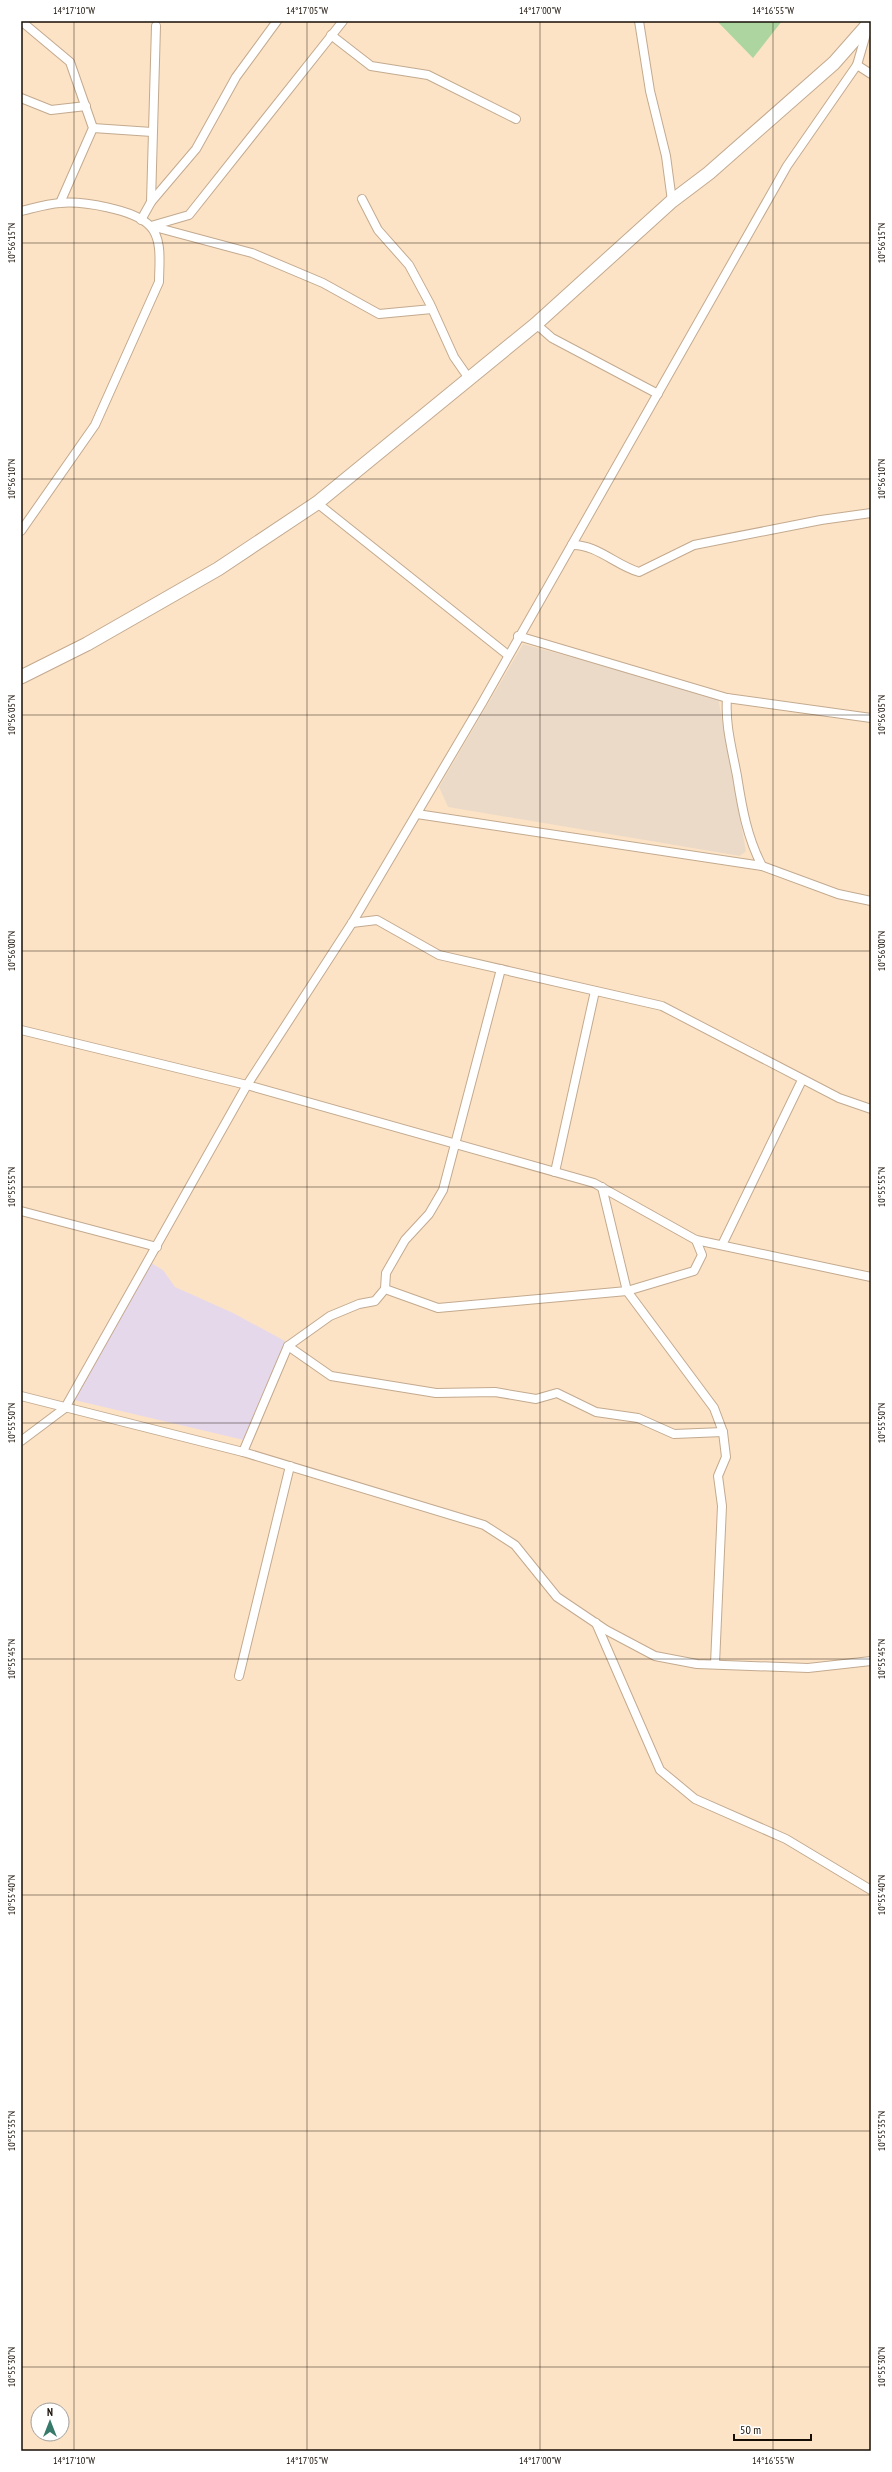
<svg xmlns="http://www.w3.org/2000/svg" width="892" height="2472" viewBox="0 0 892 2472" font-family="'PT Sans Narrow',sans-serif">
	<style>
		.commercial { fill: #e6d8eb }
		.education { fill: #ecdac9 }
		.green { fill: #add5a0 }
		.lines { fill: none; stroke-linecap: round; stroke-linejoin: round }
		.minor-casing { stroke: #c3aa8f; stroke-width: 10 }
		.trunk-casing { stroke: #c3aa8f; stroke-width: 15 }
		.minor { stroke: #fff; stroke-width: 8 }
		.trunk { stroke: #fff; stroke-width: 13 }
		.ticks { fill: none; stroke: #170e05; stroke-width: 1; stroke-opacity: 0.45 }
		.neatline { fill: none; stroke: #170e05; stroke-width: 1.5 }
		.ticks-label { font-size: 10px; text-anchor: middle; fill: #170e05 }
	</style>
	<rect width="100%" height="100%" fill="#fce3c6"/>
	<polygon class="commercial" points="151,1263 163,1270 175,1287 233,1313 285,1341 248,1441 70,1399"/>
	<polygon class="education" points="523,644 718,697 746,851 740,856 448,807 439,787"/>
	<polygon class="green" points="717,21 782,21 753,58"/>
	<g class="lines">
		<defs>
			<g id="minor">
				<polyline points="21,21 70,62 93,128 60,203"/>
				<polyline points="639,21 650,91 666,156 672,201"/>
				<polyline points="331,35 371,66 428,75 516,119"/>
				<polyline points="857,65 871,74"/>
				<polyline points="21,98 51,110 86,106"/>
				<polyline points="93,128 152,132"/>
				<polyline points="362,199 378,230 409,265 430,304 454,357 470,380"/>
				<polyline points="151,202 156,26"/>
				<path d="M21,211C34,208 47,204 60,203C82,201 134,209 150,226C163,239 159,265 159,282L95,425L21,531"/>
				<polyline points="141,220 151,202 196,149 236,77 277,21"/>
				<polyline points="151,226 252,253 323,283 379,314 432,309"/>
				<polyline points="151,226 189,215 343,21"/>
				<polyline points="536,324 552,338 658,394"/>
				<polyline points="317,503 508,655"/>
				<path d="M572,545C596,544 617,566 639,572L694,545L821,520L871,513"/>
				<polyline points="518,636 727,698 871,718"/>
				<path d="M417,814L762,866C747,837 742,808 737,776C732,749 725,725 727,698"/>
				<polyline points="762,866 838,894 871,901"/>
				<polyline points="352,923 377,920 439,955 662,1006 839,1098 871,1109"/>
				<polyline points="21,1030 247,1085 594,1183 696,1240 871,1277"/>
				<polyline points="555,1172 595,991"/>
				<polyline points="602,1187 627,1291 714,1408 723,1432 726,1457 718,1476 722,1506 715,1664"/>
				<polyline points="21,1211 157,1247"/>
				<polyline points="722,1245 802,1080"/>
				<polyline points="385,1289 386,1273 405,1240 429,1214 443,1190 501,969"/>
				<polyline points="288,1346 331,1376 436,1393 495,1392 536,1399 557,1393 596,1412 638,1418 674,1434 723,1432"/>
				<polyline points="21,1396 243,1452 484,1525 515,1545 557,1597 606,1630 655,1656 697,1664 808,1668 871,1661"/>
				<polyline points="21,1441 65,1408 247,1085 352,923 482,703 787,166 857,65 868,27"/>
				<polyline points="243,1452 288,1346 330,1316 359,1304 375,1301 385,1289 438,1308 627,1291 694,1271 702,1255 696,1240"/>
				<polyline points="596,1623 660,1770 695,1799 786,1839 871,1890"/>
				<polyline points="239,1676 290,1466"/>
			</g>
			<polyline id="trunk" points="21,677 87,644 218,569 317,503 536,324 672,201 709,173 834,63 871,21"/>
		</defs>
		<use href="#minor" class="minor-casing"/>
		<use href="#trunk" class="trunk-casing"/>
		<use href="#minor" class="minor"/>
		<use href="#trunk" class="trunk"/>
	</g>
	<path class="ticks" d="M74,21V2451M307,21V2451M540,21V2451M773,21V2451M21,243H871M21,479H871M21,715H871M21,951H871M21,1187H871M21,1423H871M21,1659H871M21,1895H871M21,2131H871M21,2367H871"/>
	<rect width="892" height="2472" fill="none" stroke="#ffffff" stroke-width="44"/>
	<g transform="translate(50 2422)"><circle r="19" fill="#ffffff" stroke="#a29f9b"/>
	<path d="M0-3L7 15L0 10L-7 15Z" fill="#377a6b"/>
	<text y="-6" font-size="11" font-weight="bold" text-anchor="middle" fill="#170e05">N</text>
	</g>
	<path d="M734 2434v6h77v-6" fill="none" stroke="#170e05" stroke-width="2"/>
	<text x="740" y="2434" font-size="12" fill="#170e05" stroke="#ffffff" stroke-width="3" paint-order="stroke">50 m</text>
	<rect x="22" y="22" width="848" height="2428" class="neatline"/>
	<g class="ticks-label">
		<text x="74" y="14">14°17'10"W</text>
		<text x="307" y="14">14°17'05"W</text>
		<text x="540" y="14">14°17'00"W</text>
		<text x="773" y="14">14°16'55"W</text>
		<text transform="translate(11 243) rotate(-90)" y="4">10°56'15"N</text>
		<text transform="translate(881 243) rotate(-90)" y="4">10°56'15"N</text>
		<text transform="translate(11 479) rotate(-90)" y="4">10°56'10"N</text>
		<text transform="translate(881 479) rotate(-90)" y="4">10°56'10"N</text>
		<text transform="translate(11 715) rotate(-90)" y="4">10°56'05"N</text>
		<text transform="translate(881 715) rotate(-90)" y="4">10°56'05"N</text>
		<text transform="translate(11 951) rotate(-90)" y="4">10°56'00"N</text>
		<text transform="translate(881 951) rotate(-90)" y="4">10°56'00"N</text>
		<text transform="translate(11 1187) rotate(-90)" y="4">10°55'55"N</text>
		<text transform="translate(881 1187) rotate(-90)" y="4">10°55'55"N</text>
		<text transform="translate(11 1423) rotate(-90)" y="4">10°55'50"N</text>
		<text transform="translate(881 1423) rotate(-90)" y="4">10°55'50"N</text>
		<text transform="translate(11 1659) rotate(-90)" y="4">10°55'45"N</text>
		<text transform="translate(881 1659) rotate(-90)" y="4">10°55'45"N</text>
		<text transform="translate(11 1895) rotate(-90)" y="4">10°55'40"N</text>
		<text transform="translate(881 1895) rotate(-90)" y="4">10°55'40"N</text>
		<text transform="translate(11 2131) rotate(-90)" y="4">10°55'35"N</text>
		<text transform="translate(881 2131) rotate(-90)" y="4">10°55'35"N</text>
		<text transform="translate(11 2367) rotate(-90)" y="4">10°55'30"N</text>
		<text transform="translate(881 2367) rotate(-90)" y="4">10°55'30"N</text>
		<text x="74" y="2464">14°17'10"W</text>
		<text x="307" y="2464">14°17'05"W</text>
		<text x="540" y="2464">14°17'00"W</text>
		<text x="773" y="2464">14°16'55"W</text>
	</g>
</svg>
